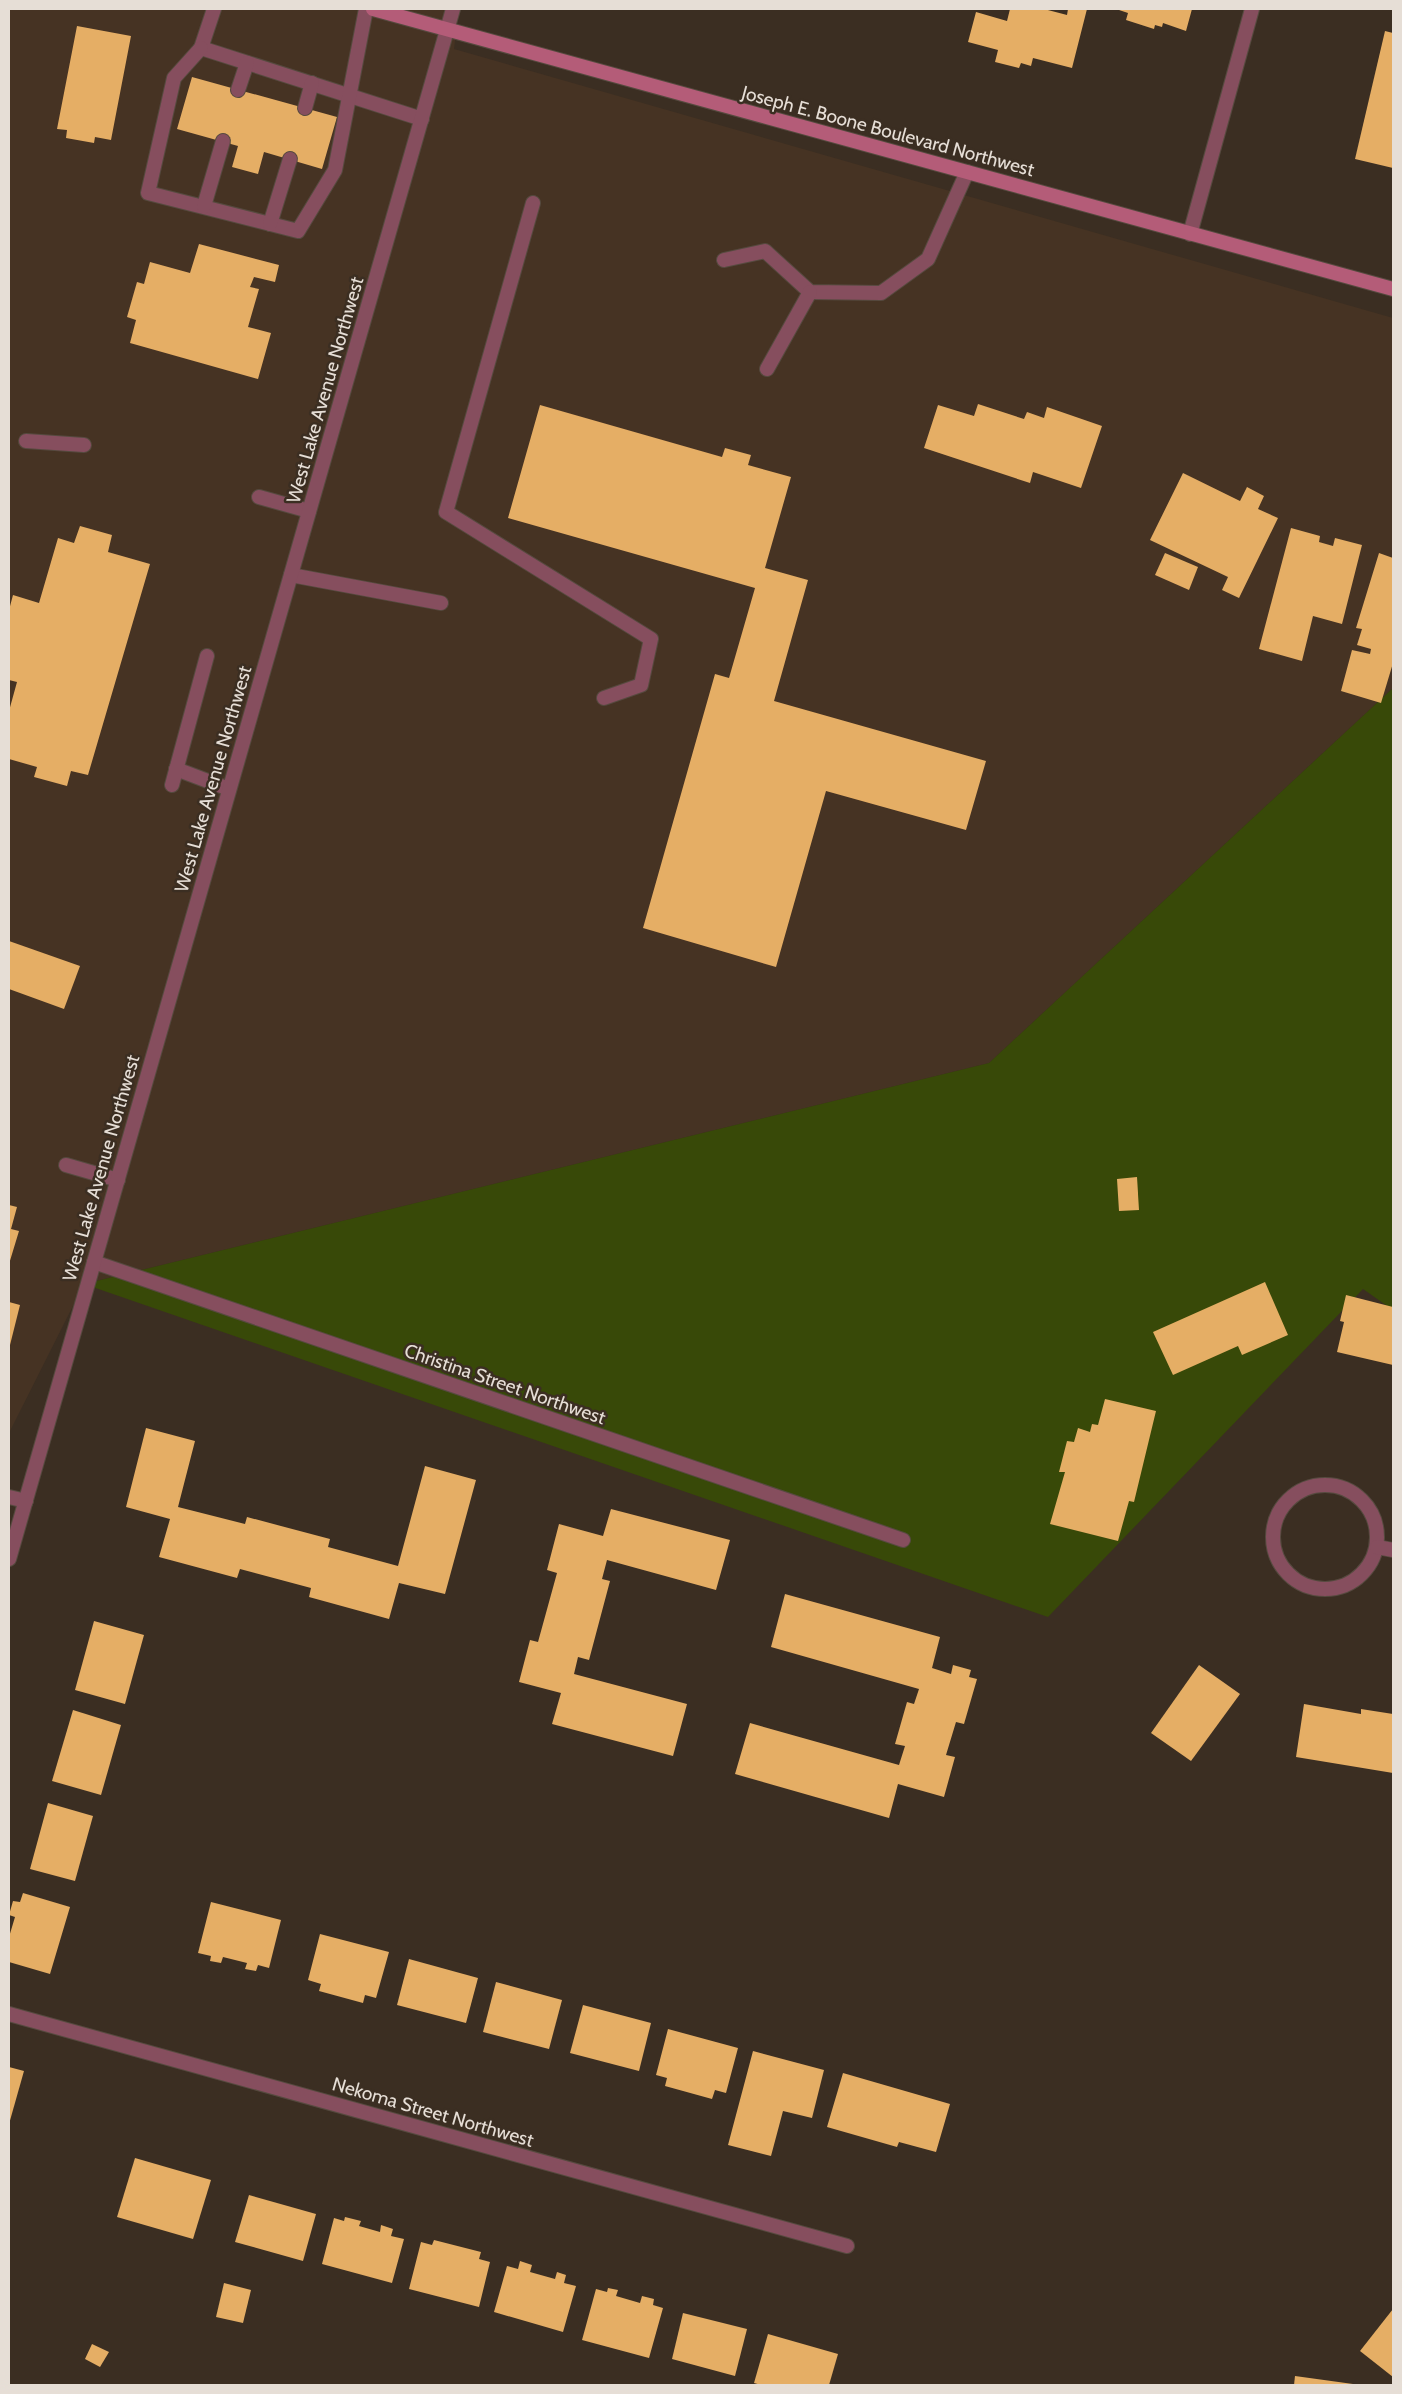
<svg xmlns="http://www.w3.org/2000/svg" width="1402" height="2394" viewBox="0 0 1402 2394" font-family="Cabin,sans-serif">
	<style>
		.built { fill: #463323 }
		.green { fill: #384908 }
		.building { fill: #e5ae65 }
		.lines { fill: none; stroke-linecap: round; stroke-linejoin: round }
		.service-casing { stroke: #564a3f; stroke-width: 16 }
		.minor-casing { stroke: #564a3f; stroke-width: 16 }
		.tertiary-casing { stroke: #564a3f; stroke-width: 16 }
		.secondary-casing { stroke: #564a3f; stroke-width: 16 }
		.service { stroke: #864e5e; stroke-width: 14 }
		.minor { stroke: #864e5e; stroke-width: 14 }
		.tertiary { stroke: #864e5e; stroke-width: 14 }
		.secondary { stroke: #b45c78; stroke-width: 14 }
		.labels { text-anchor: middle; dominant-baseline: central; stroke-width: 5; stroke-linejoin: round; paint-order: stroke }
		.street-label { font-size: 19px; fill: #e6ded6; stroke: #3b2e22 }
	</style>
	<rect width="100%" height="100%" fill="#3b2e22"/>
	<polygon class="built" points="9,9 459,9 454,49 1393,318 1393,688 989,1063 84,1284 9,1433"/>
	<polygon class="green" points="1393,688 1393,1310 1363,1289 1048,1617 84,1284 989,1063"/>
	<g class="building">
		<polygon points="1010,9 1044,9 1067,15 1068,9 1087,9 1072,68 1033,58 1031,66 1021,63 1019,68 995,62 998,50 968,42 976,12 1007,21"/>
		<polygon points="1116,9 1192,9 1186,31 1163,23 1162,27 1155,25 1154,29 1126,20 1128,13"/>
		<polygon points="77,26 131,36 111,140 95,137 94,143 66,138 67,130 57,129"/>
		<polygon points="1385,31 1393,33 1393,168 1355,159"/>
		<polygon points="192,77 337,117 322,169 264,152 258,174 232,167 238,146 177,129"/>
		<polygon points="199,244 279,265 275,282 254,277 250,287 259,289 248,327 271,333 258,379 130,343 136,320 127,317 137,282 144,284 150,262 190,273"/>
		<polygon points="978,404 1024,419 1027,412 1044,418 1047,407 1102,426 1081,488 1033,472 1030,483 924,448 938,405 974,416"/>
		<polygon points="540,405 722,457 725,448 751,455 748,465 791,477 765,568 808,580 774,701 986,761 966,830 826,791 776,967 643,928 715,674 729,678 755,588 508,518"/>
		<polygon points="1183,473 1240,501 1247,487 1264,496 1258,509 1278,518 1239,598 1222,590 1228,577 1150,540"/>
		<polygon points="80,526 112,535 108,552 150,564 88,775 71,771 67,786 34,777 37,767 9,759 9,711 17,682 9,680 9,610 13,595 39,603 58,538 74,543"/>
		<polygon points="1291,528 1320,536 1319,542 1333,546 1335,538 1362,545 1342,624 1313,616 1302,661 1259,649"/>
		<polygon points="1165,553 1198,567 1189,590 1155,575"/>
		<polygon points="1379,553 1393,558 1393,663 1381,703 1341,691 1352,650 1370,654 1371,649 1357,645 1362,629 1356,628"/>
		<polygon points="9,941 80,966 64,1009 9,989"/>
		<polygon points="1137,1177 1139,1210 1119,1211 1117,1179"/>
		<polygon points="9,1205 17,1207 11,1229 19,1231 9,1264"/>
		<polygon points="1265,1282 1288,1335 1242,1355 1238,1346 1173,1375 1153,1332"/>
		<polygon points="1346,1295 1393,1307 1393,1365 1337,1352 1344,1322 1340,1321"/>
		<polygon points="9,1302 20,1305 9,1349"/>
		<polygon points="1105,1399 1156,1411 1134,1502 1129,1501 1118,1541 1050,1524 1065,1472 1059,1472 1067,1441 1074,1442 1078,1428 1090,1432 1092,1424 1098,1425"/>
		<polygon points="146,1428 195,1441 178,1507 245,1524 247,1517 330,1539 328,1547 398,1566 425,1466 476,1480 445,1594 399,1583 389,1619 309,1597 311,1588 240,1569 237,1578 159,1557 170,1519 126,1507"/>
		<polygon points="611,1509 730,1540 716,1590 607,1560 602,1579 610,1581 589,1660 578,1657 574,1674 687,1704 673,1756 552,1724 561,1693 519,1682 530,1640 538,1642 557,1573 547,1570 559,1524 603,1536"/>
		<polygon points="785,1594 940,1637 932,1668 951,1674 953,1665 971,1670 969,1677 977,1679 964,1724 956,1722 946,1755 955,1757 944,1797 898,1784 889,1818 735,1774 750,1723 899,1765 905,1746 895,1744 907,1702 914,1704 919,1689 771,1647"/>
		<polygon points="94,1621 144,1635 125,1704 75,1690"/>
		<polygon points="1199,1665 1240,1694 1191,1761 1151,1733"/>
		<polygon points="1304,1704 1361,1714 1361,1709 1393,1714 1393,1773 1296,1757"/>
		<polygon points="73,1710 121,1725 101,1795 52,1781"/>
		<polygon points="48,1803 93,1816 75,1881 30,1869"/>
		<polygon points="23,1893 70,1907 50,1974 9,1962 9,1937 15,1917 9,1915 13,1901 20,1902"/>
		<polygon points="211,1902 281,1920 269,1968 258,1965 256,1971 245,1969 247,1963 223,1957 221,1963 210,1961 211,1956 198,1953"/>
		<polygon points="320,1934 389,1952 376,1998 365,1995 363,2003 319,1991 321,1984 308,1980"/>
		<polygon points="409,1959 478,1978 466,2023 397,2005"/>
		<polygon points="496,1982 562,2000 549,2049 483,2032"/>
		<polygon points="583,2005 651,2023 639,2071 570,2053"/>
		<polygon points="668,2029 738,2048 726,2093 715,2090 712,2099 665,2086 667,2078 656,2075"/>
		<polygon points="753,2051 824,2070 812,2118 783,2111 771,2156 728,2145"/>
		<polygon points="9,2067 24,2071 9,2124"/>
		<polygon points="843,2073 950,2104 936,2152 899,2142 897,2147 827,2127"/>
		<polygon points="135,2158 211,2180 193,2239 117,2217"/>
		<polygon points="249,2195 316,2214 303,2261 235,2242"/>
		<polygon points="345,2217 361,2221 359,2226 380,2232 381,2225 393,2229 391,2236 404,2239 392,2283 322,2264 334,2218 344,2221"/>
		<polygon points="434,2240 481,2252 479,2259 490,2262 479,2307 409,2289 421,2242 432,2245"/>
		<polygon points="520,2261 532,2265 530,2272 555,2279 557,2272 566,2275 564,2283 576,2286 563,2332 494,2312 507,2266 518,2269"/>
		<polygon points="224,2283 251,2290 243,2323 216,2317"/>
		<polygon points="608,2288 618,2290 616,2296 640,2303 642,2296 654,2299 653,2305 663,2308 649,2358 582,2340 596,2289 607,2292"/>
		<polygon points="1393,2309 1393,2377 1360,2351"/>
		<polygon points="683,2313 747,2329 735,2376 672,2359"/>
		<polygon points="768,2334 838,2354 829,2385 761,2385 754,2383"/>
		<polygon points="92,2344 109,2352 100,2367 85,2359"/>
		<polygon points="1295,2376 1353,2384 1353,2385 1294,2385"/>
	</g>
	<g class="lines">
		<defs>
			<g id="service">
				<polyline points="214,9 201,48 422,119"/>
				<polyline points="201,48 174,78 148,193 298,231 335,170 366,9"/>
				<polyline points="238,90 247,63"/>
				<polyline points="305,108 312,83"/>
				<polyline points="533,203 446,512 651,639 641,685 604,698"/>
				<polyline points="204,206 223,141"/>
				<polyline points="270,224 290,159"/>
				<polyline points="724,260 765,251 810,292 881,293 928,259 967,172"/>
				<polyline points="767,369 810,292"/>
				<polyline points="26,441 84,445"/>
				<polyline points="259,497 309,511"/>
				<polyline points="291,575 441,603"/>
				<polyline points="176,769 229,789"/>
				<polyline points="172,785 207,656"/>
				<polyline points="66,1165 118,1180"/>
			</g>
			<g id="minor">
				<polyline points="1190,234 1252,9"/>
				<polyline points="94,1262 903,1540"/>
				<circle cx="1325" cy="1537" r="52"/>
				<polyline points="9,1497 26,1501"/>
				<polyline points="1377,1547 1393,1550"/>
				<polyline points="9,2014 847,2246"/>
			</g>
			<polyline id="tertiary" points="9,1559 453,9"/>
			<polyline id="secondary" points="373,9 1393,289"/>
		</defs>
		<use href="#service" class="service-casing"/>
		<use href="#minor" class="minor-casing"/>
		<use href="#tertiary" class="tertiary-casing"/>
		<use href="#secondary" class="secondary-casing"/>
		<use href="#service" class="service"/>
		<use href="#minor" class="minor"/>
		<use href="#tertiary" class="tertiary"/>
		<use href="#secondary" class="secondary"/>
	</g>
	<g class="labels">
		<g class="street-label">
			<text transform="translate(888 131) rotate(15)">Joseph E. Boone Boulevard Northwest</text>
			<text transform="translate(325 390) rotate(-74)">West Lake Avenue Northwest</text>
			<text transform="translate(213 779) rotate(-74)">West Lake Avenue Northwest</text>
			<text transform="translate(101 1168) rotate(-74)">West Lake Avenue Northwest</text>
			<text transform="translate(505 1384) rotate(19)">Christina Street Northwest</text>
			<text transform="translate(433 2112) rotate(16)">Nekoma Street Northwest</text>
		</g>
	</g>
	<rect width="1402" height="2394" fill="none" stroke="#e6ded6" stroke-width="20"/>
</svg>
